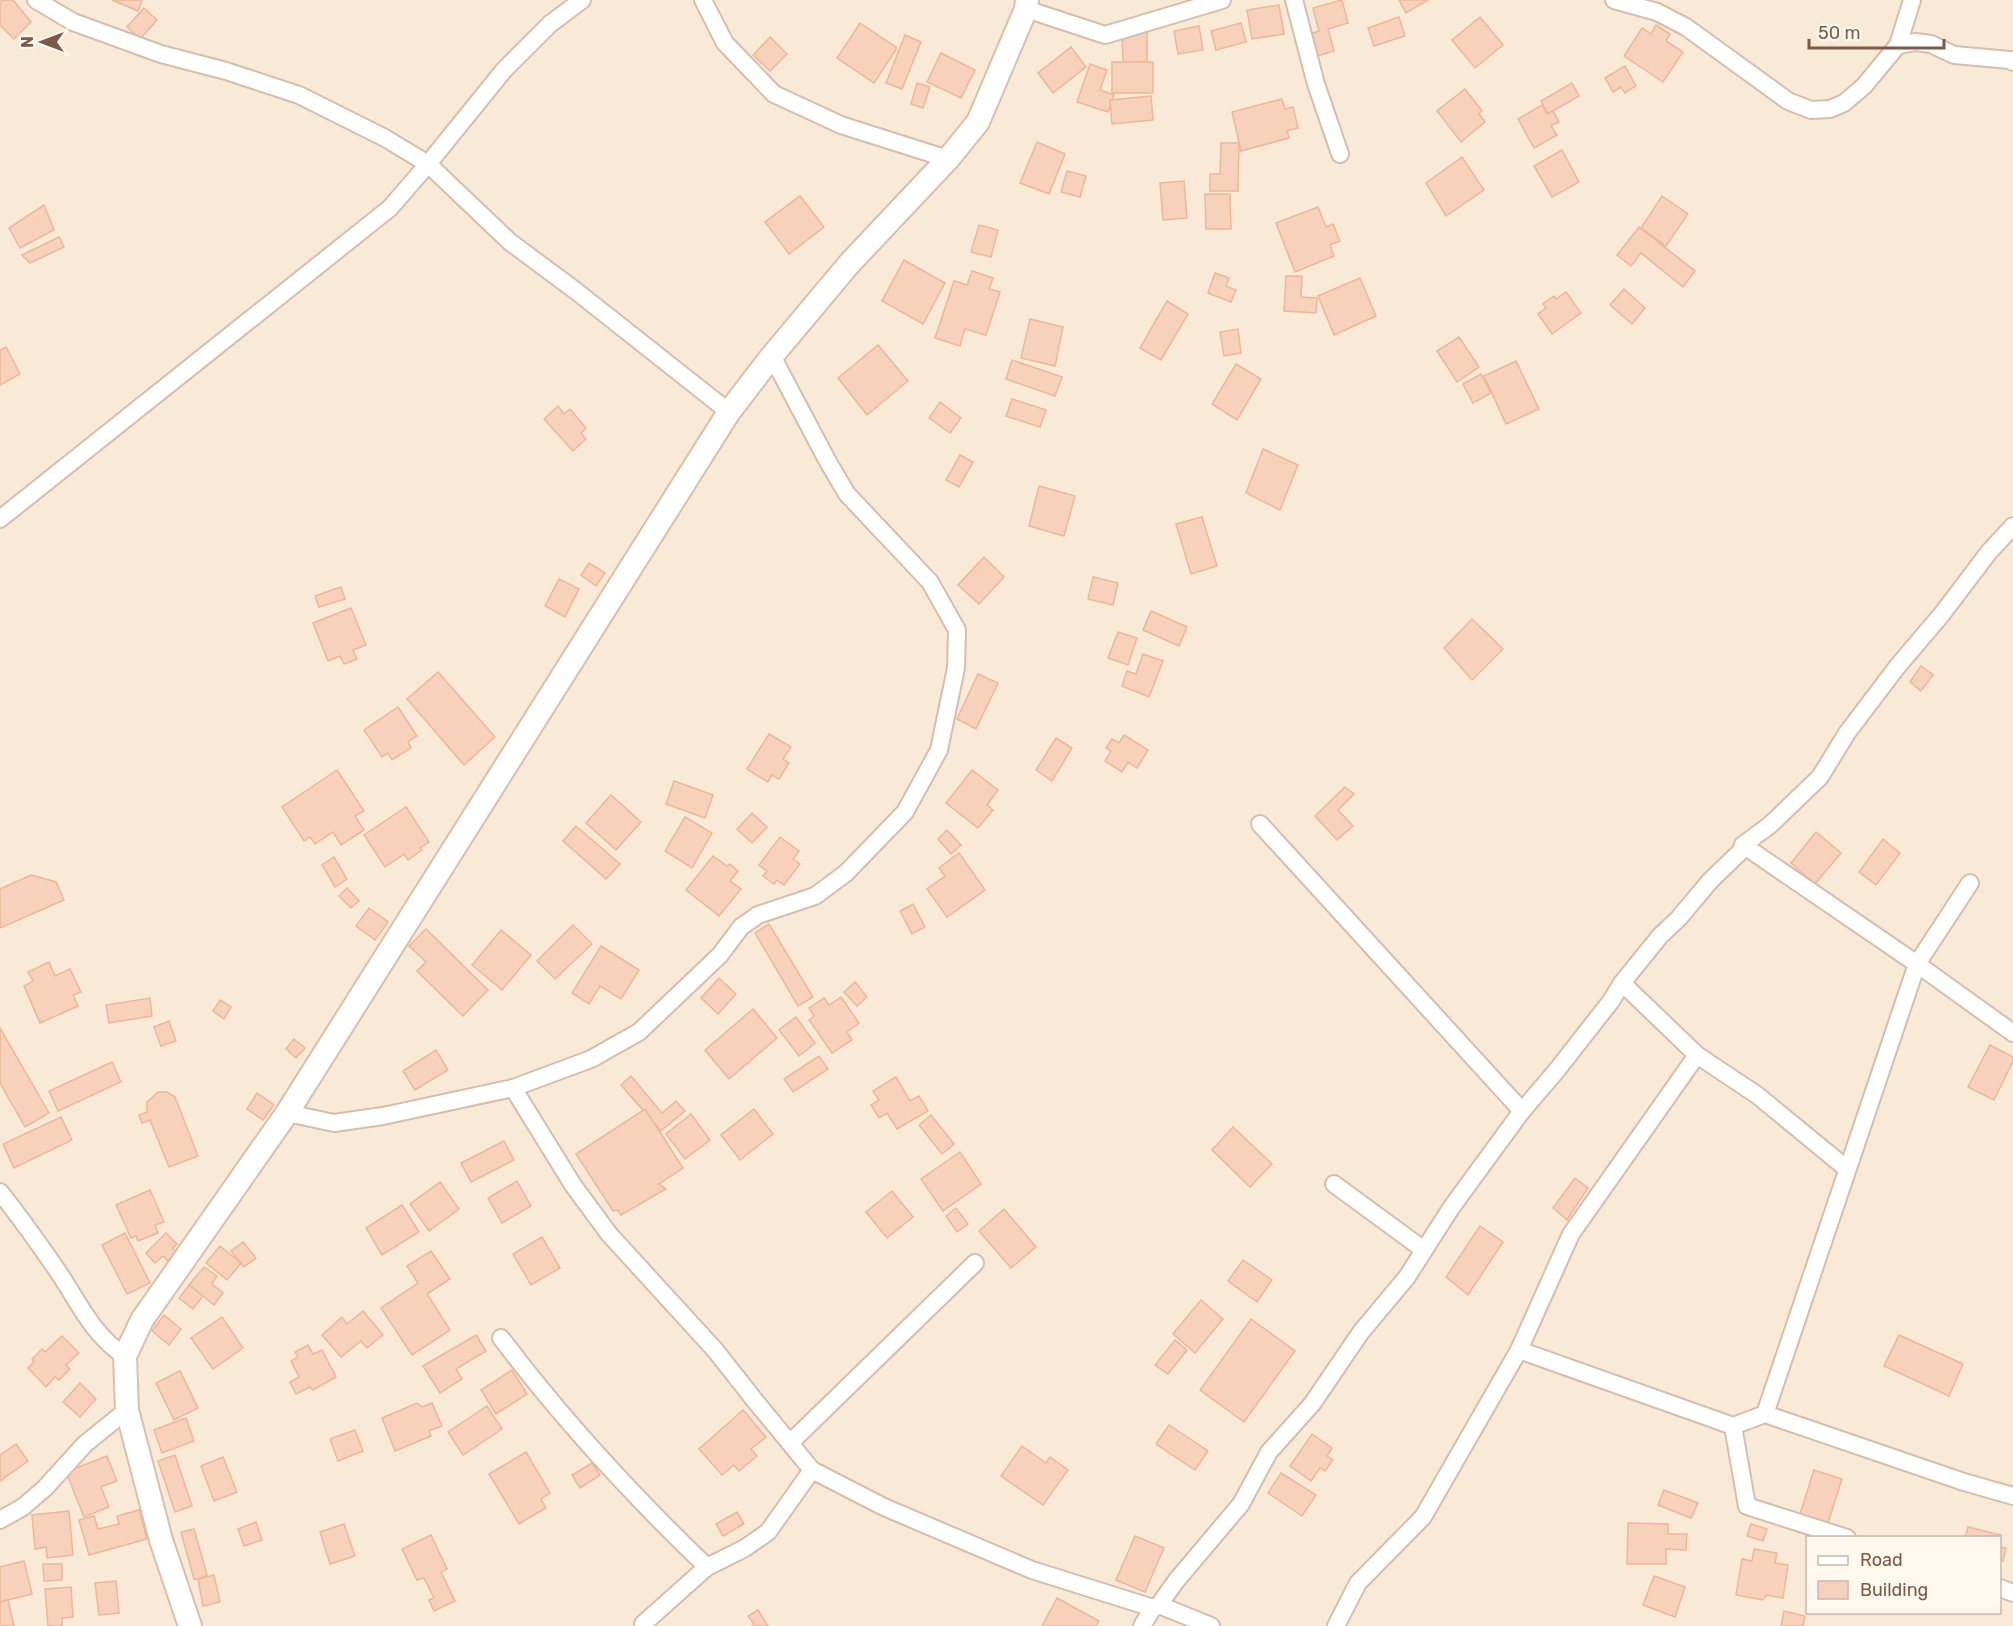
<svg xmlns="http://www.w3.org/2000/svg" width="2013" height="1626" viewBox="0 0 2013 1626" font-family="Rubik,sans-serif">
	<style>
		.residential { fill: #f9e9d7; fill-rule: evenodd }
		.building { fill: #f7d1bb; stroke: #ecb79a; stroke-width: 1.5 }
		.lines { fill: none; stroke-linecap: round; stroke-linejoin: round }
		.street-casing { stroke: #d5beae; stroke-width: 20 }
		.secondary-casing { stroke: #dabfad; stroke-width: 26 }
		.street { stroke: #fff; stroke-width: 16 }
		.secondary { stroke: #fff; stroke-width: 22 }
	</style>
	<rect width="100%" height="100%" fill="#fef5e7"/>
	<path class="residential" d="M0,0H2013V1626H0ZM1808,1538H2000V1612H1808Z"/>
	<g class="building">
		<polygon points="3,0 13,0 31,22 14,39 0,25 0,2"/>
		<polygon points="112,0 142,0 138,11"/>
		<polygon points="1342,0 1348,23 1328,29 1334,51 1317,56 1310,34 1319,31 1313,8"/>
		<polygon points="1399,0 1428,0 1406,13"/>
		<polygon points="1279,5 1284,34 1252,39 1247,10"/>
		<polygon points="144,8 157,20 140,39 127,27"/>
		<polygon points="1399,17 1405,36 1374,46 1368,28"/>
		<polygon points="1480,17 1503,45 1475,68 1452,40"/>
		<polygon points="860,23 897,48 874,83 837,58"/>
		<polygon points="1241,23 1246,42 1216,50 1211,31"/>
		<polygon points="1656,25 1670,34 1666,41 1683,52 1663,82 1624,56 1642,28 1651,34"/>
		<polygon points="1199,26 1203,50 1178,54 1174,31"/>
		<polygon points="1122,32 1147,32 1147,62 1123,62"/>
		<polygon points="905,35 921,42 902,89 886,83"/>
		<polygon points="770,37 787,54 770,71 753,55"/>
		<polygon points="1071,47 1086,67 1053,93 1038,73"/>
		<polygon points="941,53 975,70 961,98 927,82"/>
		<rect x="1112" y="62" width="41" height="31"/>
		<polygon points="1090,64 1107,70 1100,90 1114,95 1108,112 1077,102"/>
		<polygon points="1625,66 1636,86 1625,93 1621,87 1613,92 1605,78"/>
		<polygon points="917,83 930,87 923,108 911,104"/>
		<polygon points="1572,83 1579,96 1548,114 1541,101"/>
		<polygon points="1465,89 1482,111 1479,114 1485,122 1461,142 1437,111"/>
		<polygon points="1151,96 1153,120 1112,124 1110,100"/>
		<polygon points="1282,99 1285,109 1293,107 1298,128 1287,131 1289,138 1241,151 1232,112"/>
		<polygon points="1542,105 1547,114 1553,111 1559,122 1551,126 1557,135 1534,148 1518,119"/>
		<polygon points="1037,142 1065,154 1049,194 1020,183"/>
		<polygon points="1221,143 1239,143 1238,191 1210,191 1210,174 1220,174"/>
		<polygon points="1562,150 1579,182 1552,197 1534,166"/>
		<polygon points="1462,157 1484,190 1446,216 1426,183"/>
		<polygon points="1067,171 1086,176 1080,197 1061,192"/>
		<polygon points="1184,181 1187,218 1163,220 1160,183"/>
		<polygon points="1205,194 1230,194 1231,229 1206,229"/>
		<polygon points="800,196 824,227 789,254 765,222"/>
		<polygon points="1662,196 1688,214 1666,246 1641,228"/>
		<polygon points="44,205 54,230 20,248 9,228"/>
		<polygon points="1318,207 1326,227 1333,224 1340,241 1330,245 1334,256 1295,272 1276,223"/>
		<polygon points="979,225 998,230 991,257 971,252"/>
		<polygon points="1639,227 1695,271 1683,287 1641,253 1631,266 1617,255"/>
		<polygon points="59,237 64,247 30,263 22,255"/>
		<polygon points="904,260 945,283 923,324 882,301"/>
		<polygon points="972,271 993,278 989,289 1000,292 986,335 965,329 960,346 935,338 954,281 967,285"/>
		<polygon points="1215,273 1229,278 1226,286 1236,290 1231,302 1208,293"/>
		<polygon points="1286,276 1302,276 1301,297 1317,298 1316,313 1284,311"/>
		<polygon points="1360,278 1376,316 1334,335 1318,296"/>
		<polygon points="1624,289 1645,308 1632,324 1610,305"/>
		<polygon points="1566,292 1581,313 1552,334 1538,314 1546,308 1543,304 1554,296 1556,299"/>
		<polygon points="1167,301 1188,314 1161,360 1140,348"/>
		<polygon points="1030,319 1063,327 1055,366 1021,358"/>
		<polygon points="1238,329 1241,353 1224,356 1220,332"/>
		<polygon points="1459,337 1479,367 1457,382 1437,351"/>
		<polygon points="878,345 908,381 867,415 838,378"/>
		<polygon points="6,347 20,374 0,385 0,350"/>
		<polygon points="1012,360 1062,377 1055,396 1006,379"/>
		<polygon points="1516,361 1539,409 1506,424 1484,376"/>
		<polygon points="1236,364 1261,379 1237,420 1212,404"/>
		<polygon points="1481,374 1491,393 1473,403 1463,384"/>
		<polygon points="1012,399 1046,410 1040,427 1006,416"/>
		<polygon points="940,402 961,418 950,433 929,418"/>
		<polygon points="558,406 564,414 570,409 586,428 581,433 586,439 573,451 544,419"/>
		<polygon points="1263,449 1298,465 1280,510 1246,493"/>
		<polygon points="960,455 973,462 959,487 946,480"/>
		<polygon points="1039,486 1075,496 1064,536 1029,526"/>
		<polygon points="1202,517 1217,566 1191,574 1176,524"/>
		<polygon points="984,557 1004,577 979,604 958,585"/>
		<polygon points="589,563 605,573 596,586 581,575"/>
		<polygon points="1093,577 1118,583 1113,605 1088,599"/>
		<polygon points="559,579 579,589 565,617 545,606"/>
		<polygon points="341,587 345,599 319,607 315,596"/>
		<polygon points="351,608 366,645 353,650 357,659 344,664 340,656 328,661 313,623"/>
		<polygon points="1151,611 1187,627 1179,646 1143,630"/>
		<polygon points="1472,619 1503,649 1472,680 1444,648"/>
		<polygon points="1118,632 1137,638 1128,665 1108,658"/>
		<polygon points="1143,654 1163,661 1149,697 1122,686 1127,671 1136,674"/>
		<polygon points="1921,666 1933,675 1921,691 1910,682"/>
		<polygon points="438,672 495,737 464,765 407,699"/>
		<polygon points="978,674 998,683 976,729 957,719"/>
		<polygon points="398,707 417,736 408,742 411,748 392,760 388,753 382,757 364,730"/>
		<polygon points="769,734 791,747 783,759 789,763 779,779 772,775 768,782 747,769"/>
		<polygon points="1124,735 1148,750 1137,768 1128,762 1122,772 1105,761 1111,751 1106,748 1112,739 1119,743"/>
		<polygon points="1056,738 1072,748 1052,781 1036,770"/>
		<polygon points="337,770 364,811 355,816 364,830 341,845 333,832 315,844 310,837 304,841 282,807"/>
		<polygon points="972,770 998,790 987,805 993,810 978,828 946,803"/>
		<polygon points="674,781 713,795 705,818 666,804"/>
		<polygon points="1345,787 1354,794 1338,810 1353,826 1337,840 1315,816"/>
		<polygon points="611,795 641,822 616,850 586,823"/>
		<polygon points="406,807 429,842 420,848 422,850 408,860 404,854 385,867 364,835"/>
		<polygon points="752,813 767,827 752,843 737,829"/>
		<polygon points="685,817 712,833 692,868 665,851"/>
		<polygon points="576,826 620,864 606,879 563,841"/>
		<polygon points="947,830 961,845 951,854 938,839"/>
		<polygon points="1816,832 1841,853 1815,884 1791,863"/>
		<polygon points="780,837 799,851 793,859 800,864 784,885 777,880 774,884 763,876 767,871 759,865"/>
		<polygon points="1883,839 1900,853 1876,885 1859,872"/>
		<polygon points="959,853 985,890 947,917 927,889 945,876 939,868"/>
		<polygon points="713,856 727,866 730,864 738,871 730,881 741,889 719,916 686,890"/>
		<polygon points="334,857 347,879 335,887 322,865"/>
		<polygon points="31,875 56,882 64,900 0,928 0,889"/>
		<polygon points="347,888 359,901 351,908 339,896"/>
		<polygon points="913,904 925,927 912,934 900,911"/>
		<polygon points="369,908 388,922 375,940 356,926"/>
		<polygon points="769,924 813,997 798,1006 755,933"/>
		<polygon points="573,925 592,944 555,979 537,961"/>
		<polygon points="426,929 488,990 463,1016 417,971 426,962 409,946"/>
		<polygon points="501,930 531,955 502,990 472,965"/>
		<polygon points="601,946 639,970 621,999 600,986 589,1004 572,993"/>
		<polygon points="49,962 55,976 70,969 81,992 73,995 78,1006 40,1023 24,986 33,981 28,972"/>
		<polygon points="719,978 736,994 718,1014 701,998"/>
		<polygon points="855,982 867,997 857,1006 844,992"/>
		<polygon points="841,997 859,1023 847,1032 852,1040 832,1053 809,1020 814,1016 809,1008 824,998 829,1005"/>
		<polygon points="150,998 152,1016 109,1023 106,1005"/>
		<polygon points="220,1000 231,1007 224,1019 213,1011"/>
		<polygon points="753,1009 777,1038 729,1079 705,1050"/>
		<polygon points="796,1017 815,1043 799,1056 779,1030"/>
		<polygon points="169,1021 176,1041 161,1046 154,1027"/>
		<polygon points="0,1028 49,1113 25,1127 0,1083"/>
		<polygon points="294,1039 305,1048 296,1058 286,1049"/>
		<polygon points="1990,1045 2013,1057 2013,1061 1994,1100 1968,1087"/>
		<polygon points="436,1050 448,1070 415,1090 403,1071"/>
		<polygon points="819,1056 828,1069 793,1092 784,1079"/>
		<polygon points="112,1062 121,1082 58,1111 49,1091"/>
		<polygon points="631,1076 662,1113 676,1101 685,1111 661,1131 621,1085"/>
		<polygon points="896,1077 910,1101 919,1096 928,1111 897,1129 887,1113 879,1118 871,1105 879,1100 873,1091"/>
		<polygon points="158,1092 167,1092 175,1097 198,1156 169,1167 150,1120 142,1123 139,1115 147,1112 147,1102"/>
		<polygon points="257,1093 274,1105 263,1120 247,1109"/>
		<polygon points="645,1109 683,1168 659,1184 666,1189 621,1215 618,1210 613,1211 576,1154"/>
		<polygon points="754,1109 773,1134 740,1160 721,1135"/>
		<polygon points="691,1114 710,1140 685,1159 666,1134"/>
		<polygon points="931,1115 954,1144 942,1154 919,1125"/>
		<polygon points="61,1117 72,1140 14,1168 3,1144"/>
		<polygon points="1233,1127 1272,1164 1250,1187 1212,1150"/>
		<polygon points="504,1141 514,1160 471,1182 461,1163"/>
		<polygon points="960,1152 981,1184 943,1211 921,1179"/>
		<polygon points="1575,1178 1588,1188 1567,1220 1553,1208"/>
		<polygon points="517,1181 531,1206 502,1223 488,1198"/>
		<polygon points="440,1182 459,1209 429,1231 410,1204"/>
		<polygon points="150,1190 164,1222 155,1225 158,1233 138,1241 136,1236 131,1238 116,1205"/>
		<polygon points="892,1191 913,1217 887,1238 866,1212"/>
		<polygon points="402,1205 419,1232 382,1255 366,1228"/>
		<polygon points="956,1208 968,1224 957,1232 946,1216"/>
		<polygon points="1004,1209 1036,1247 1011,1268 979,1231"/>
		<polygon points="1480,1226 1503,1242 1468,1295 1446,1277"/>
		<polygon points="125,1233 150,1283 127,1294 102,1245"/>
		<polygon points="166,1233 177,1244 172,1248 177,1252 168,1261 163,1256 155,1263 146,1253"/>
		<polygon points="542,1237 560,1268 531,1285 513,1254"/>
		<polygon points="243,1242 256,1258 244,1267 231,1251"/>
		<polygon points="220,1246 241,1263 227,1280 206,1263"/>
		<polygon points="431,1251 450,1279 427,1294 450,1330 412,1355 381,1308 418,1283 407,1266"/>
		<polygon points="1243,1260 1272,1280 1257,1302 1228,1281"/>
		<polygon points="204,1267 217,1276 212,1284 223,1293 214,1305 189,1285"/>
		<polygon points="189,1285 203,1296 193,1309 179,1298"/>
		<polygon points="1201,1300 1223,1319 1195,1353 1173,1334"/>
		<polygon points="363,1311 383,1335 367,1348 361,1341 341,1357 322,1335 342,1317 347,1324"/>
		<polygon points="164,1315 181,1329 169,1345 152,1331"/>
		<polygon points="222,1317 243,1348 213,1369 191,1338"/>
		<polygon points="1251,1319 1295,1351 1244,1422 1200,1390"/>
		<polygon points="476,1335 486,1351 456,1369 462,1379 440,1393 423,1366"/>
		<polygon points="1899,1335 1963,1364 1949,1396 1884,1366"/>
		<polygon points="62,1336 79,1353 66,1365 70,1369 59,1380 55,1377 46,1387 28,1368 34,1362 32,1359 42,1349 45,1352"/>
		<polygon points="1175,1340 1187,1350 1168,1374 1155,1365"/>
		<polygon points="308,1345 313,1354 322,1350 336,1377 313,1390 310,1387 296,1394 290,1382 299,1377 291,1361 298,1357 295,1352"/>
		<polygon points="512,1370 527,1394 496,1414 481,1390"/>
		<polygon points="180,1371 198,1408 174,1420 156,1383"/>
		<polygon points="80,1383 96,1399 80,1417 63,1402"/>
		<polygon points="417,1403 422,1407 432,1403 442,1426 429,1431 431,1436 395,1451 382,1418"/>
		<polygon points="487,1406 502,1429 463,1455 448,1432"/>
		<polygon points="743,1410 766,1437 751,1449 757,1456 739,1471 734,1465 722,1475 699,1449"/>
		<polygon points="186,1418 194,1441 162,1453 154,1430"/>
		<polygon points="1169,1425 1208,1451 1195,1470 1156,1444"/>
		<polygon points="355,1430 363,1451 338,1461 330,1439"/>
		<polygon points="1312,1434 1332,1448 1327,1456 1333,1460 1325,1471 1320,1468 1311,1481 1290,1466"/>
		<polygon points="16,1444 28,1461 0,1481 0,1455"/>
		<polygon points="1022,1446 1046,1463 1050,1457 1068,1470 1043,1505 1001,1476"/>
		<polygon points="526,1452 550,1493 541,1499 546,1508 519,1524 489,1474"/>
		<polygon points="175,1455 192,1506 175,1512 158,1461"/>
		<polygon points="107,1456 117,1481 101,1487 109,1507 84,1517 66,1472"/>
		<polygon points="223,1457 237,1492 214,1501 201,1466"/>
		<polygon points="592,1463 600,1475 580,1488 572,1475"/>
		<polygon points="1814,1470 1842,1479 1828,1523 1800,1514"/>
		<polygon points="1281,1473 1316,1495 1302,1516 1268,1493"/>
		<polygon points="1664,1490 1698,1503 1691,1518 1658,1505"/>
		<polygon points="139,1510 147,1539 89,1555 79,1520 94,1516 98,1529 119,1524 117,1516"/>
		<polygon points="69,1511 73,1555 47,1558 46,1547 35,1549 32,1515"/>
		<polygon points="737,1512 744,1524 723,1536 716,1524"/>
		<polygon points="256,1522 262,1540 244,1546 238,1529"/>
		<polygon points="1628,1523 1668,1524 1668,1534 1687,1534 1686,1550 1666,1549 1666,1564 1627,1564"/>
		<polygon points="344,1524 355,1556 330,1564 320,1532"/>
		<polygon points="1751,1524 1767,1529 1763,1541 1747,1536"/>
		<polygon points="1968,1527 2001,1535 2000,1540 2000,1538 1965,1538"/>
		<polygon points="194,1529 207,1575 198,1579 194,1579 181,1532"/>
		<polygon points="431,1535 447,1569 441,1572 455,1601 434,1611 429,1600 434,1598 424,1578 417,1580 402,1549"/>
		<polygon points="1135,1536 1164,1548 1145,1592 1116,1580"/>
		<polygon points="2000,1547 2006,1548 2003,1561 2000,1560"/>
		<polygon points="1754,1549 1777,1553 1775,1563 1788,1565 1783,1598 1767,1595 1763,1600 1736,1595 1742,1559 1752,1561"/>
		<polygon points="24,1561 32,1594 0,1602 0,1567"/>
		<polygon points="43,1564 62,1564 62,1580 44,1581"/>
		<polygon points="214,1575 220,1602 203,1606 198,1579"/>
		<polygon points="1654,1576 1685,1587 1675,1617 1643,1605"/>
		<polygon points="116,1581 119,1613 99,1615 95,1583"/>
		<polygon points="71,1587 73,1617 62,1618 62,1626 48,1626 45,1589"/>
		<polygon points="1057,1598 1099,1621 1096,1626 1042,1626"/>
		<polygon points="8,1600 14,1626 0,1626 0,1602"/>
		<polygon points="758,1610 768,1626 752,1626 754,1624 748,1616"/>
		<polygon points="1784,1611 1805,1616 1803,1626 1781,1626"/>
	</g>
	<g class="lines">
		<defs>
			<g id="street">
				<polyline points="36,0 73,22 161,54 226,71 299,95 385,138 428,164 510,242 576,291 729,412"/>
				<polyline points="703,0 725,43 774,94 841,125 948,159"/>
				<polyline points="1294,0 1316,84 1340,154"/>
				<polyline points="1614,0 1657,12 1686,27 1788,101 1811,110 1830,109 1844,103 1864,86 1898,45 1915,42 1931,44 1954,55 2010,60 2013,62"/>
				<polyline points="1026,9 1105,35 1222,0"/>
				<polyline points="1898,45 1912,0"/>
				<polyline points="0,519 390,208 428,164 504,70 550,24 582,0"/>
				<polyline points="1260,824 1522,1111"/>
				<polyline points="1743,845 1917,964 1970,883"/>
				<polyline points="1622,983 1697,1055 1757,1095 1847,1169"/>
				<polyline points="513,1088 573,1185 609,1234 715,1350 756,1402 812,1470 884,1507 1032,1570 1153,1608"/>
				<polyline points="287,1113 334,1123 383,1116 513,1088 591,1059 639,1032 720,955 741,927 758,915 815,896 846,873 905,812 939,750 956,668 957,630 930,582 847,494 827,460 772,356"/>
				<polyline points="1334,1184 1424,1250"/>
				<path d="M0,1192C20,1217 39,1244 57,1270C78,1301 93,1336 125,1356"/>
				<path d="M501,1338C563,1420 633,1496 707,1567"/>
				<polyline points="1519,1350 1733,1426"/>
				<polyline points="1765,1414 1917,964 2013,1033"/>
				<polyline points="790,1443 975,1263"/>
				<polyline points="0,1520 23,1507 45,1488 85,1444 127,1410"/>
				<polyline points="1847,1538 1747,1506 1733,1426 1765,1414 1964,1482 2013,1496"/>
				<polyline points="2000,1588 2013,1593"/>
				<polyline points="1159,1605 1211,1626"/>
				<polyline points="643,1624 707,1567 745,1548 768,1532 812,1470"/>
				<polyline points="1142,1626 1153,1608 1159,1605 1176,1581 1241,1504 1269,1452 1312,1404 1361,1332 1407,1277 1451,1208 1522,1111 1557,1070 1611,1001 1622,983 1660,936 1679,918 1710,881 1741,851 1743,845 1770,825 1820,777 1847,733 1897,667 1942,614 1989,552 2013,526"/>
				<polyline points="1336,1626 1358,1583 1423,1517 1519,1350 1571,1234 1697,1055"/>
			</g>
			<polyline id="secondary" points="190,1626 161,1540 127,1410 125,1356 142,1320 287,1113 729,412 772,356 849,264 948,159 978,122 1026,9 1027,0"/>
		</defs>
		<use href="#street" class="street-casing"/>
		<use href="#secondary" class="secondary-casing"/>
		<use href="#street" class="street"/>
		<use href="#secondary" class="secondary"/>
	</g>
	<rect x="1806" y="1536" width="195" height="78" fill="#fff8ef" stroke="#cbb8ac" stroke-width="1.5"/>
	<rect x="1818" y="1556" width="30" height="9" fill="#ffffff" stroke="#cbb8ac" stroke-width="1.5"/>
	<text x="1860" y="1566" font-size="18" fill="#7c5948">Road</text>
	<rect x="1818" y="1581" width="30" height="18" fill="#f7d1bb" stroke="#cbb8ac" stroke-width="1.5"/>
	<text x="1860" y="1596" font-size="18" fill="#7c5948">Building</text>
	<g transform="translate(42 42) rotate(270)" stroke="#fff8ef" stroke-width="4.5" paint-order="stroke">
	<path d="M0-4.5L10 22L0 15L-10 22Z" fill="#7c5948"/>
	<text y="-9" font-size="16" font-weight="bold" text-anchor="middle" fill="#7c5948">N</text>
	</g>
	<path d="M1809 39v9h135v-9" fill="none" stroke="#7c5948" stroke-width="3"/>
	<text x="1818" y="39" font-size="18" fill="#7c5948" stroke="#fff8ef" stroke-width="4.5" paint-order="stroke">50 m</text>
</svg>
